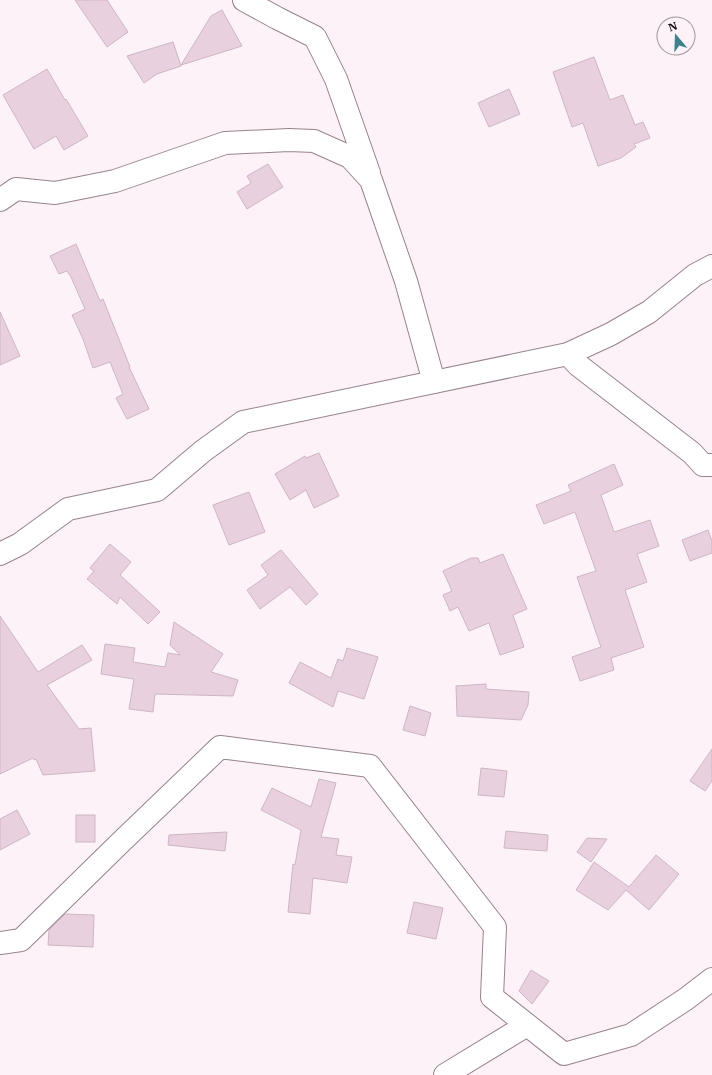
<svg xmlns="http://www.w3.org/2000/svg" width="712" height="1075" viewBox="0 0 712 1075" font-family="'IBM Plex Serif',serif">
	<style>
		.building { fill: #e9d0de; stroke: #ceb6c3 }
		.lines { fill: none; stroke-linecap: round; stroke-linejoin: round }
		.minor-casing { stroke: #99828f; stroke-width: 24 }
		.minor { stroke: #fff; stroke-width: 22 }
	</style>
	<rect width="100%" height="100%" fill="#fcf2f7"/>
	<g class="building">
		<polygon points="75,0 107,0 128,32 107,47"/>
		<polygon points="222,10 242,46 181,65 211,16"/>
		<polygon points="173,42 181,66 157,74 144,83 127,56"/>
		<polygon points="594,57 610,100 623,95 635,125 643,122 650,138 634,144 636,147 621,158 598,166 583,123 572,127 553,72"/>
		<polygon points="47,69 65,100 66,99 88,136 64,150 56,136 34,149 3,95"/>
		<polygon points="509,89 520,114 489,127 478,103"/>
		<polygon points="268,164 283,187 247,209 237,192 251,183 247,176"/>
		<polygon points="76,244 100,301 103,299 130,367 129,367 149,409 127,419 116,398 123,394 110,362 93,368 83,339 72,315 85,309 71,277 67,271 59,274 50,256"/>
		<polygon points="0,312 20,356 0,365"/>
		<polygon points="319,453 339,496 314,508 306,490 290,500 275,474 305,456 306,458"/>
		<polygon points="614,464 623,485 601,495 614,532 650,520 659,546 637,554 647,582 625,590 644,647 611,658 614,670 580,681 572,657 601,647 577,577 596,571 575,512 544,524 536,505 571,491 568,485"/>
		<polygon points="249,492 265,532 229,545 213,505"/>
		<polygon points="708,530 712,541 712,553 690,561 682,540"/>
		<polygon points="110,544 131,562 120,575 160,612 148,624 120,597 117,604 87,579 94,571 90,568"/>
		<polygon points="281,550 318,594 306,605 290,587 260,609 247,590 268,575 261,565"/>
		<polygon points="503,554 527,609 513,615 524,647 500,655 489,623 469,631 458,607 450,611 443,595 452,591 443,571 471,558 478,558 480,563"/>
		<polygon points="0,616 38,672 82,645 92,660 47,685 79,729 91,728 95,771 43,775 36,759 34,760 33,758 0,774"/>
		<polygon points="174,622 223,654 211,672 238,680 233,696 155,694 153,712 129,709 134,679 101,674 105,644 135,648 133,662 165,667 168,653 180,655 170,645"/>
		<polygon points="347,648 378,657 364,699 338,691 333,707 289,683 300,662 331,678 338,659 343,661"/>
		<polygon points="486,684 486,689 529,692 528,705 521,720 457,716 456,686"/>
		<polygon points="410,706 431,713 425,736 403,730"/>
		<polygon points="712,749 712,781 705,791 690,781"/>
		<polygon points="481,768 507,771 504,797 478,795"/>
		<polygon points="319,779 336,783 321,837 339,839 336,855 352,857 347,883 313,878 310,914 288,912 293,864 295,865 301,830 261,810 272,788 311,807"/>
		<polygon points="17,810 30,834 0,850 0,819"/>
		<rect x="76" y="815" width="19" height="27"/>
		<polygon points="506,831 548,835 547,851 504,848"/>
		<polygon points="227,832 225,851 168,845 169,835"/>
		<polygon points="587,838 607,839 591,862 577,852"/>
		<polygon points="656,855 679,874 649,910 626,890 608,910 576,890 594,862 629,887"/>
		<polygon points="414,902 443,908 436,939 407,933"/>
		<polygon points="65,914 94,915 93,947 48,945 49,930"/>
		<polygon points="531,970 549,981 532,1004 519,991"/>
	</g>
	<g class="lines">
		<defs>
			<g id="minor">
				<polyline points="244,0 277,18 315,37 336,79 369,173"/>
				<polyline points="0,200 16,189 55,193 115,181 225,143 289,140 314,141 350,157 371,180 406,281 434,382 568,354 611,334 649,312 695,275 712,266"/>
				<polyline points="568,354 578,365 692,453 703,465 712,465"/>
				<polyline points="0,554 20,544 68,509 157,490 203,451 243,422 434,382"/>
				<polyline points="0,943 21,940 120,843 220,747 370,766 495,927 492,997 564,1054 631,1035 686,999 712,979"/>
				<polyline points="445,1075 527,1025"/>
			</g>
		</defs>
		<use href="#minor" class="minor-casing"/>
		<use href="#minor" class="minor"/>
	</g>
	<g transform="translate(676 36) rotate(341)"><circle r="19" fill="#fcf2f7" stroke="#9f969a"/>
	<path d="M0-3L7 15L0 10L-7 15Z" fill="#3c848a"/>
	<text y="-6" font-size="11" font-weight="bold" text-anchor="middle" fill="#130b0f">N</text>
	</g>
</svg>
